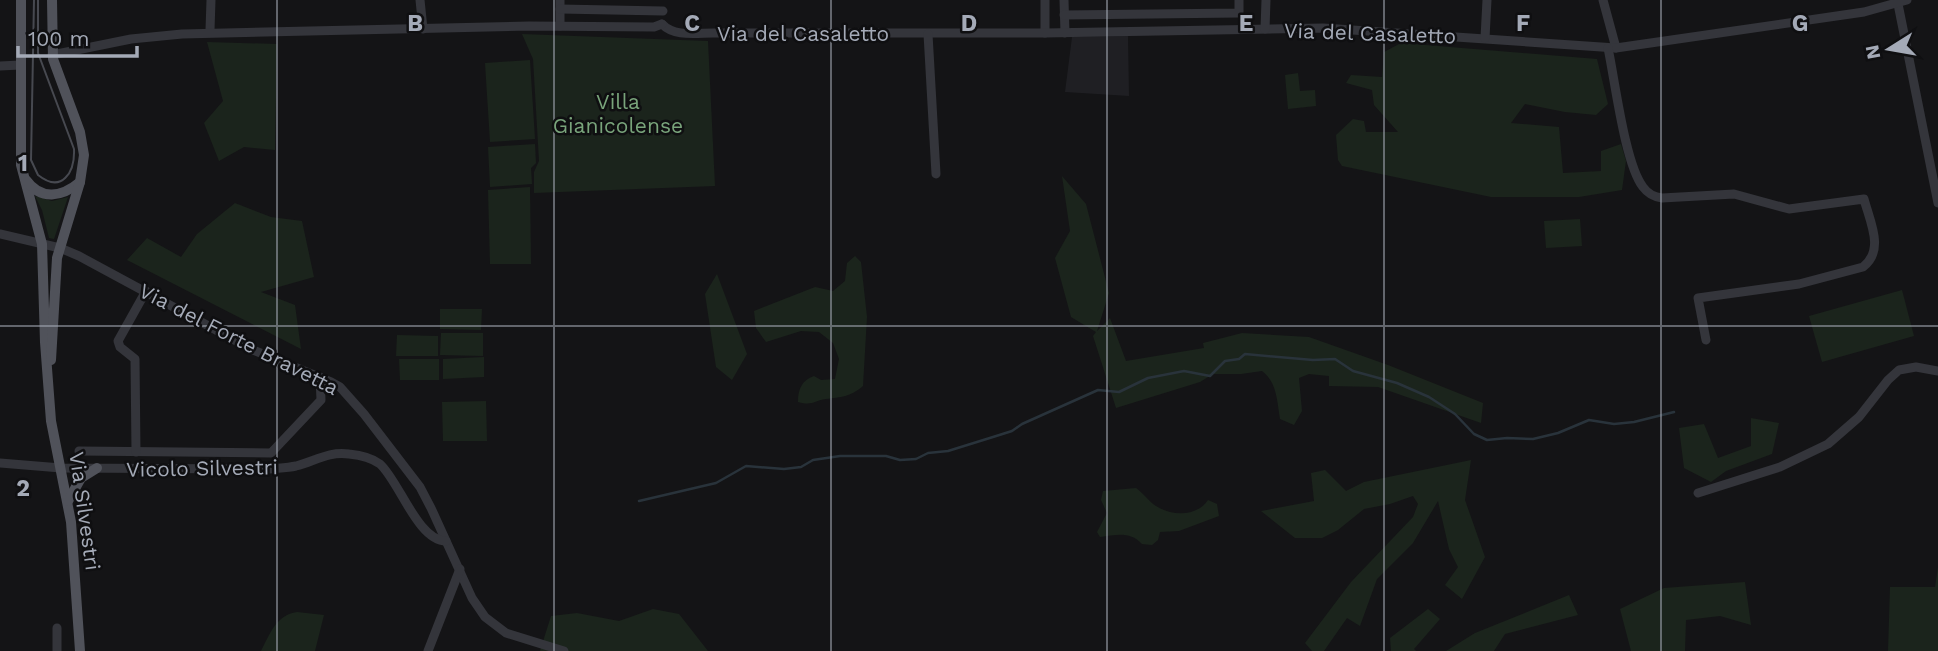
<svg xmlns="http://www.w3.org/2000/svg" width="1938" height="651" viewBox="0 0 1938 651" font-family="'Work Sans',sans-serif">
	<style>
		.built { fill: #1f1f23 }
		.green { fill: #1b241c }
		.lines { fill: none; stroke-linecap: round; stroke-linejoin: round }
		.stream { stroke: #29333b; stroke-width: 2.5 }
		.minor { stroke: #34353b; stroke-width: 9 }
		.major { stroke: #50525a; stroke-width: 10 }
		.tram { stroke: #474950; stroke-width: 2 }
		.grid { fill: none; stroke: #a4aab7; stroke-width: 2; stroke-opacity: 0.55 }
		.labels { text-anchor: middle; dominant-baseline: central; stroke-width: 5; stroke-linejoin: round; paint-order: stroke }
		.street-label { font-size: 21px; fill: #a4aab7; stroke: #0f0f11 }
		.park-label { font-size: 21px; fill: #79a47b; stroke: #0f0f11 }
		.grid-label { font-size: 23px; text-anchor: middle; font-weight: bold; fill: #a4aab7; stroke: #0f0f11; stroke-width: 5; stroke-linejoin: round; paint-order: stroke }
	</style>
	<rect width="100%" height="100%" fill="#141416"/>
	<polygon class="built" points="1128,36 1129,96 1065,92 1072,37"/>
	<g class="green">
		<polygon points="522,34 708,41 715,186 534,193 534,172 539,161 533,59"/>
		<polygon points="207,42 277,44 275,150 244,147 219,161 204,123 223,101"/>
		<polygon points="1401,43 1597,59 1608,104 1596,115 1565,112 1525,104 1511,123 1559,127 1563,173 1601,171 1601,151 1621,144 1626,161 1622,190 1579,197 1491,197 1342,166 1338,160 1336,135 1353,119 1364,121 1366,132 1398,132 1374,105 1372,90 1346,83 1351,75 1382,77 1384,52"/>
		<polygon points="530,60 535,139 490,142 485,63"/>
		<polygon points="1298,73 1300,91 1315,90 1316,106 1288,109 1285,75"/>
		<polygon points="535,144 536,163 531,168 532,184 490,187 488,147"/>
		<path d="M1062,176L1086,204L1109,293L1097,331L1110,318L1126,361L1204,348L1203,343L1242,333L1309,337L1388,365L1483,403L1481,423L1378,387L1329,386V376L1309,374L1299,378L1302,411L1294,425L1280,419C1277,401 1277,382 1262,371L1241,374H1213L1200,382L1116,408L1093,336L1096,332L1071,317L1055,258L1070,231Z"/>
		<polygon points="530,187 531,264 490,264 488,190"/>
		<polygon points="35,196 52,201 68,197 54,239 49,238 42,210"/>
		<polygon points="235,203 271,217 302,221 314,277 261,292 295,305 301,349 127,260 147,238 181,257 197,234"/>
		<polygon points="1580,219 1582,246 1546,248 1544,221"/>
		<path d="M855,256L861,262L867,317L863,386C850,397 841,397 826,399C813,401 813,406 798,402C798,389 802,380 814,376L821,380L835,379L839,359L833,343L819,332L801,331L766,342L756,328L754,311L815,287L833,291L845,281L847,263Z"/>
		<polygon points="717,274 747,354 732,380 716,367 705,294"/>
		<polygon points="1902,290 1914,336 1822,362 1809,316"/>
		<polygon points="440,309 482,309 481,330 440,329"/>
		<polygon points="441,333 483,333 483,356 440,355"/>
		<polygon points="397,335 438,336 438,356 396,356"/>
		<polygon points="484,357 484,377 443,379 443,359"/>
		<polygon points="399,359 439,359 439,380 400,380"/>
		<polygon points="486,401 487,441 443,441 442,402"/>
		<polygon points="1751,418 1779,423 1772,454 1726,471 1711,482 1684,468 1679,428 1704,424 1718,458 1751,446"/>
		<polygon points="1471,460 1465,500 1485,557 1462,599 1445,585 1458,567 1449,549 1438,501 1413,543 1377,579 1360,626 1347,618 1324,651 1312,651 1305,643 1351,582 1413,517 1418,504 1413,496 1390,504 1364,509 1338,530 1322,538 1295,538 1261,511 1314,501 1311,473 1325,470 1346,491 1364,482"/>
		<path d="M1136,488C1143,493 1147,499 1153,504C1169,516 1196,518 1208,500L1217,504L1219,516L1179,531L1160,532L1158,540L1152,545L1142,544C1130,531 1116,535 1100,537L1097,532L1107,513L1101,500L1103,491Z"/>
		<polygon points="1938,567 1938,651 1888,651 1890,587 1935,587"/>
		<polygon points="1745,582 1751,625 1720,616 1686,620 1685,651 1631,651 1620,609 1664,588"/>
		<polygon points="1569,595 1578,615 1505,634 1494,651 1446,651 1475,633"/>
		<polygon points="653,609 679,614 708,651 540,651 551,616 577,613 619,621"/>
		<polygon points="1428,609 1440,619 1414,649 1416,651 1391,651 1390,638"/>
		<path d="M297,612L324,615L315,651H261C270,634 276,615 297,612Z"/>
	</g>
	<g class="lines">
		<polyline class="stream" points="639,501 716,483 746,466 784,469 801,467 813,460 840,456 886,456 900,460 916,459 928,453 948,451 993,437 1012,431 1022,424 1098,390 1119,392 1148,378 1184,371 1210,376 1225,361 1239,359 1245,354 1313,360 1335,359 1353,371 1397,383 1429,397 1455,414 1474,434 1487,440 1507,438 1533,439 1558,433 1589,420 1614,424 1634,422 1674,412"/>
		<g class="minor">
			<polyline points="420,0 423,29"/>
			<polyline points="560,0 560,26"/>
			<polyline points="1045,0 1045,33"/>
			<polyline points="1064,0 1065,33"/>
			<polyline points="1603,0 1616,48"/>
			<polyline points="1898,4 1938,203"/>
			<polyline points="560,9 663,11"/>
			<polyline points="1064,15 1239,13 1239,0"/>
			<path d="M662,24C674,37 696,33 713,33H1045L1323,28L1616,48L1864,12L1907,0"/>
			<polyline points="1265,29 1266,0"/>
			<polyline points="210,30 211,0"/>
			<polyline points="928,34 936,174"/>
			<polyline points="1485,38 1487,0"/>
			<path d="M1608,48C1615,81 1625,164 1643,187C1648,194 1654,197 1662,198L1734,194L1789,209L1864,199C1870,222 1885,250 1863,267L1799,284L1698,298L1706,340"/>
			<polyline points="52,55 131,39 182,34 529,26 654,27 662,24"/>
			<polyline points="0,66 20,65"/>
			<polyline points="0,234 60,248 79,256 253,350 331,382 340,387 364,414 420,487 431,508 472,598 485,617 506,633 564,651"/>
			<polyline points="79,451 271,453 321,400 320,377"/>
			<polyline points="136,452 135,359 120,347 118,341 146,291"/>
			<path d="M0,463L61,468L269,469C278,468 287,468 296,466C315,461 329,451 349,454C359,455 372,458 380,464C399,481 418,541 446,541"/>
			<polyline points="1698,493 1780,467 1828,444 1859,417 1888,380 1899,370 1916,367 1938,371"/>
			<polyline points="57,651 57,628"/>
			<polyline points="428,651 460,569"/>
		</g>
		<g class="major">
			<polyline points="21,0 21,165 42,244 45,342 51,421 71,522 80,651"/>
			<path d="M26,180C41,201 62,197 80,182"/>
			<polyline points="51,360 57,258 80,182 84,155 80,132 53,59 52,0"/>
			<polyline points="68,501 81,478 97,468"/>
		</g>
		<path class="tram" d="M34,0L31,160L38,175C62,194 75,172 74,149L38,53V0"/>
	</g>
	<path class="grid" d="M277,0V651M554,0V651M831,0V651M1107,0V651M1384,0V651M1661,0V651M0,326H1938"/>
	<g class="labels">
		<g class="street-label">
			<text x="803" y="33">Via del Casaletto</text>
			<text transform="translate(1370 33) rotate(2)">Via del Casaletto</text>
			<text transform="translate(239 339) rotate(27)">Via del Forte Bravetta</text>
			<text transform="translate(202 468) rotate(-1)">Vicolo Silvestri</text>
			<text transform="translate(85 511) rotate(82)">Via Silvestri</text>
		</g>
		<g class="park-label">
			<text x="618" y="101">Villa<tspan x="618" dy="24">Gianicolense</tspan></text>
		</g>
	</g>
	<g class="grid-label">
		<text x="415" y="31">B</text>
		<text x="692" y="31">C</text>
		<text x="969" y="31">D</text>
		<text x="1246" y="31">E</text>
		<text x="1523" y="31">F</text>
		<text x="1800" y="31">G</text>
		<text x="23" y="171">1</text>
		<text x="23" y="496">2</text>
	</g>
	<g transform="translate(1889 49) rotate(259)" stroke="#0f0f11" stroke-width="5" paint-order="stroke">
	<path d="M0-5L12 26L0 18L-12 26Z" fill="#a4aab7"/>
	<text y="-10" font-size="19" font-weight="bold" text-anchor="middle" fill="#a4aab7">N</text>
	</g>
	<path d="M18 46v10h119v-10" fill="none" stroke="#a4aab7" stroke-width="3.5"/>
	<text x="28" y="46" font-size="21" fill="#a4aab7" stroke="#0f0f11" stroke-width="5" paint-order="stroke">100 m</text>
</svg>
